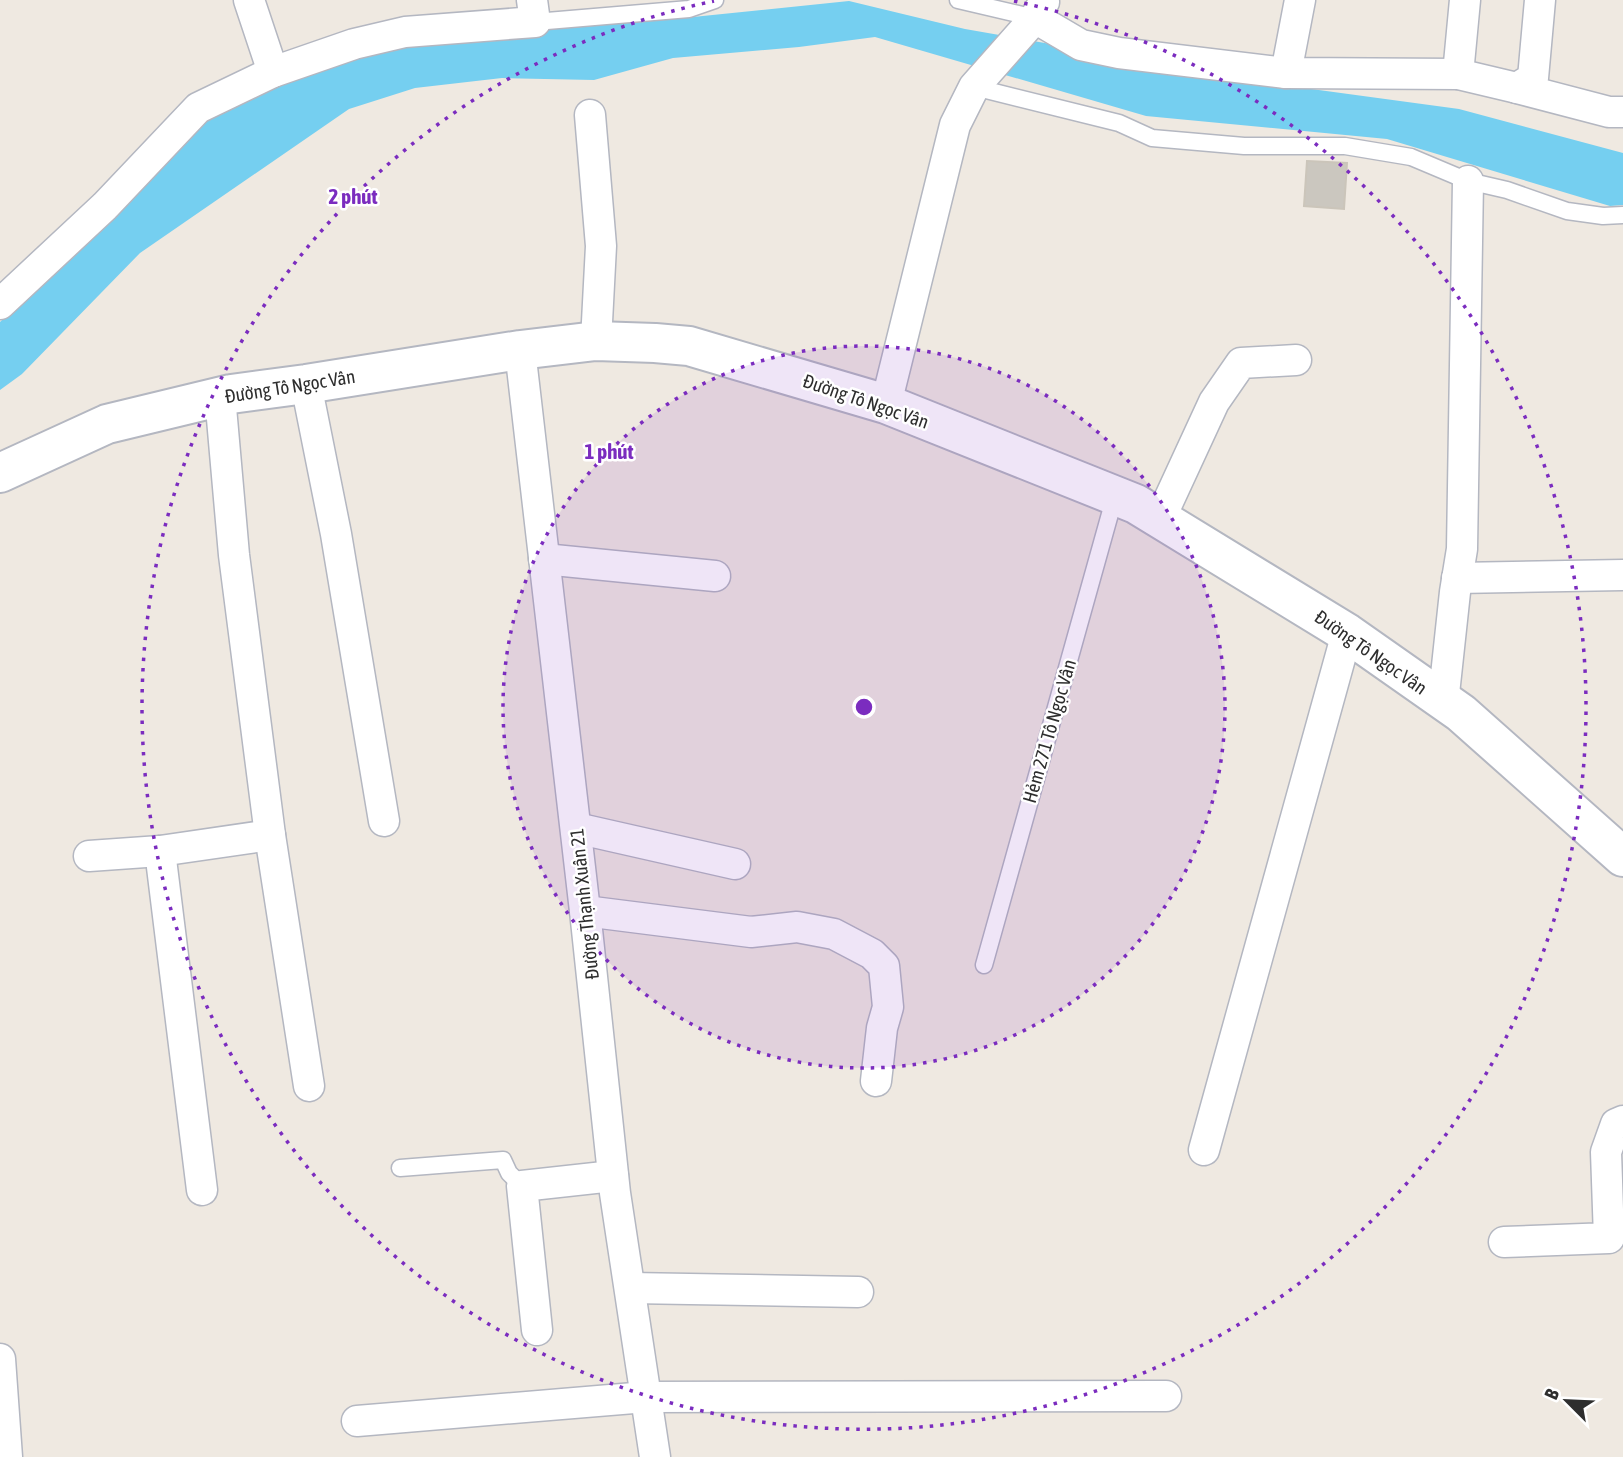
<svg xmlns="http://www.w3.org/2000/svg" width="1623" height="1457" viewBox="0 0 1623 1457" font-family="'Asap Condensed',sans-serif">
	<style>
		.water { fill: #75cff0 }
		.building { fill: #cbc7bf; stroke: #cbc5ba; stroke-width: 2 }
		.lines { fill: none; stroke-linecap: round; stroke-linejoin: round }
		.lane-casing { stroke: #b4b7c1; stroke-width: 19 }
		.street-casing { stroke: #b4b7c1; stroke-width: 33 }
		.secondary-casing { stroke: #b4b7c1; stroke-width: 42 }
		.lane { stroke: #fff; stroke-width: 16 }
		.street { stroke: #fff; stroke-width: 30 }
		.secondary { stroke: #fff; stroke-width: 38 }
		.ring { fill: none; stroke: #7b2cbf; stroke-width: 3.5; stroke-dasharray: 3.5 7 }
		.labels { text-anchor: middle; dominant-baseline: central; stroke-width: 5; stroke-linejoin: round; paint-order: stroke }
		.street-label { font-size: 19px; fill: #2e2e2e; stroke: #fff }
		.centre { fill: #7b2cbf; stroke: #fff; stroke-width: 3.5 }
		.ring-label { font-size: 21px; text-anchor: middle; font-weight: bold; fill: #7b2cbf; stroke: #fff; stroke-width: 5; stroke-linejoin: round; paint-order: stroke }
	</style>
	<rect width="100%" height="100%" fill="#efe9e1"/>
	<polygon class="water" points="849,1 965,29 1304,88 1459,109 1623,153 1623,205 1610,206 1387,139 1146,116 875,37 799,47 673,58 594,80 502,78 415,88 349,109 140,253 22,374 0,390 0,322 107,216 176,138 298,64 507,26 693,17"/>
	<polygon class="building" points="1307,161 1347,163 1344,209 1304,206"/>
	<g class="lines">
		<defs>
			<g id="lane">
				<polyline points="958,0 1035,18"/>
				<polyline points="535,22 689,9 715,0"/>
				<polyline points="974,87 1119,123 1152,138 1244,146 1345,146 1411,157 1468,181 1507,190 1567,211 1603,216 1623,215"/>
				<polyline points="984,965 1115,496"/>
				<polyline points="400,1168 503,1160 509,1173 522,1186"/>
			</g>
			<g id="street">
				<polyline points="249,0 273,72"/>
				<polyline points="1035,18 1081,45 1119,53 1286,73 1458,74 1517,88 1533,78 1540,0"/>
				<polyline points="1286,73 1300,0"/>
				<polyline points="1458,74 1465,0"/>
				<polyline points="1517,88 1609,112 1623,112"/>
				<polyline points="590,115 601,246 596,341"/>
				<polyline points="0,304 105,206 198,108 273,72 354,44 405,32 535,22 532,0"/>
				<polyline points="520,350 585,911 615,1193 655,1457"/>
				<polyline points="306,384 336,534 384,821"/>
				<polyline points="220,396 234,555 270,835 309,1086"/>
				<polyline points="886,404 955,125 974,87 1035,18 1044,2"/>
				<polyline points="1160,519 1214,402 1241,363 1296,360"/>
				<polyline points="544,559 715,576"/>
				<polyline points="1457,578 1623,575"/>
				<polyline points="1443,703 1455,592 1462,549 1468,181"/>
				<polyline points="576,828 735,864"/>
				<polyline points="160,851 202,1190"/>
				<polyline points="89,856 160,851 270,835"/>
				<polyline points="585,911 751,932 797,927 834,934 872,954 884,966 888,1007 882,1028 876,1081"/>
				<polyline points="1204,1150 1347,633"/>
				<polyline points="1504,1242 1609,1238 1606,1152 1616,1124 1623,1121"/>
				<polyline points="630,1288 858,1292"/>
				<polyline points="537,1330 522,1186 613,1176"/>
				<polyline points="0,1359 7,1457"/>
				<polyline points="357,1421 646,1397 1166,1396"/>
			</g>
			<polyline id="secondary" points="0,473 107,424 231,394 306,384 520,350 596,341 655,343 689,346 886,404 1136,504 1347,633 1461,713 1623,857"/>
		</defs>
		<use href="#lane" class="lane-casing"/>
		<use href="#street" class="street-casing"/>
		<use href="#secondary" class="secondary-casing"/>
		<use href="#lane" class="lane"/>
		<use href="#street" class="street"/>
		<use href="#secondary" class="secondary"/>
	</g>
	<circle cx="864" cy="707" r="361" fill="#7b2cbf" fill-opacity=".12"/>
	<g class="ring">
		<circle cx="864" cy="707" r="361"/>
		<path d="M1014 1A722 722 0 1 1 714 1"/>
	</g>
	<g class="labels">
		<g class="street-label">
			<text transform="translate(290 386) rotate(-9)">Đường Tô Ngọc Vân</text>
			<text transform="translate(866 401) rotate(19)">Đường Tô Ngọc Vân</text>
			<text transform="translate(1371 652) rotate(35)">Đường Tô Ngọc Vân</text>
			<text transform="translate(1049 731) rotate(-74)">Hẻm 271 Tô Ngọc Vân</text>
			<text transform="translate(584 904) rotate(-96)">Đường Thạnh Xuân 21</text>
		</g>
	</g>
	<circle cx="864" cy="707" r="10" class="centre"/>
	<g class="ring-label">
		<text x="353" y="204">2 phút</text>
		<text x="609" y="459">1 phút</text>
	</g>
	<g transform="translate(1567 1401) rotate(294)" stroke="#ffffff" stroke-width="5" paint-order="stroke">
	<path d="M0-5L12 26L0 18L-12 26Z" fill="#2e2e2e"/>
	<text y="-10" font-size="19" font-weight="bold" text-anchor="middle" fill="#2e2e2e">B</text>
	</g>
</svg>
